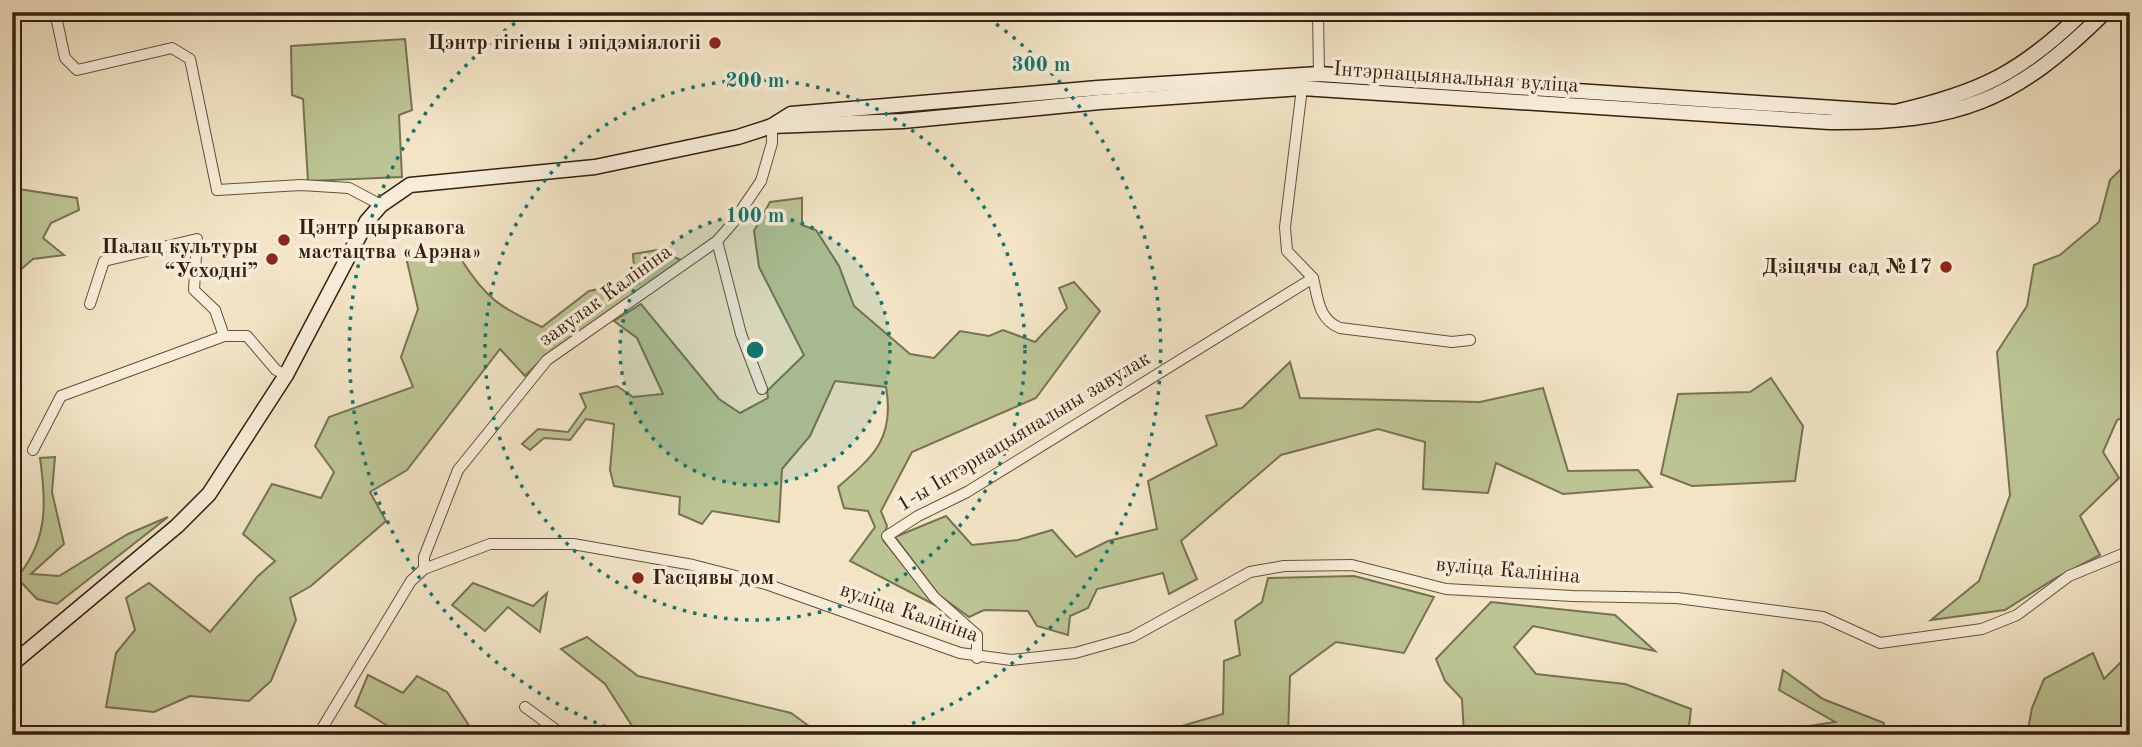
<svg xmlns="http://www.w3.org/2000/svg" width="2142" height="747" viewBox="0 0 2142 747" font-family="'Old Standard TT',serif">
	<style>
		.green { fill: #bcc494; stroke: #787252; stroke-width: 2 }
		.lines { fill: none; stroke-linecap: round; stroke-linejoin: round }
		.minor-casing { stroke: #64503c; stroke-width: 12 }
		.secondary-casing { stroke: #351f0f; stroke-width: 17 }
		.minor { stroke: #f7edd9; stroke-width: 10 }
		.secondary { stroke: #f7edd9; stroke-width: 14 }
		.ring { fill: none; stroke: #0f766e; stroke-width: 3.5; stroke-dasharray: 3.5 7 }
		.poi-dot { fill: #8f2418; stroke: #f7edd9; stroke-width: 2.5 }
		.labels { text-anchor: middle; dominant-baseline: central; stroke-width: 7; stroke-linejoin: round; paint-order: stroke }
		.poi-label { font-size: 21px; font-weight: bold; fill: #351f0f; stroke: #f7edd9; text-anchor: end }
		.street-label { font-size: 21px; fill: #351f0f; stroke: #f7edd9 }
		.centre { fill: #0f766e; stroke: #f7edd9; stroke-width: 3.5 }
		.ring-label { font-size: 21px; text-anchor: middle; font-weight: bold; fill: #0f766e; stroke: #f7edd9; stroke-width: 7; stroke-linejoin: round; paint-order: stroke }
	</style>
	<rect width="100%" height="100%" fill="#f2e4c5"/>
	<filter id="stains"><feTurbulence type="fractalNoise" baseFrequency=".00286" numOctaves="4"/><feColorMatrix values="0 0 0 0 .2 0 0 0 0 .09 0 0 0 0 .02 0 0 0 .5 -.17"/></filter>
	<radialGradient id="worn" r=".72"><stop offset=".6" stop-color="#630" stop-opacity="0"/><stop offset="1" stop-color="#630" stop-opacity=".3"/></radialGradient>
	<g class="green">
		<polygon points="405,39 412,110 399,115 402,177 308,181 303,99 292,95 291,46"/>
		<polygon points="2130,160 2130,415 2117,420 2103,452 2119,478 2080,516 2100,555 2054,579 2005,610 1931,620 1979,581 2010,495 1997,352 2027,306 2034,265 2060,255 2099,222 2110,180"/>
		<polygon points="12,188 77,198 79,210 51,223 43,238 64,255 33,259 12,277"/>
		<path d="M802,198V225L816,230L839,266L854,306L910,354L934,358L960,331L989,336L1003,330L1035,342L1067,308L1059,288L1074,282L1100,311L1036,398L912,452L881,511L887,526L883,540L937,606L850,561L875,527L868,511L844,508L838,487C874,456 895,438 886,387L835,381L810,436L782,469L779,522L712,511L702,524L679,514L680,497L614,486L610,470L614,424L586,419L570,440L544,438L530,450L522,444L538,429L568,432L586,407L580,394L617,386L633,397L663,394L637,338L614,321L641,304L719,399L740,413L768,398L767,391L804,355L759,267L754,231L770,202Z"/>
		<path d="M657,250L681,260L546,355L525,376L500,349L407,470L370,492L386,521L311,586L290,598L296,620L271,681L249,701L190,696L154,712L106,707L116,653L135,630L126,598L149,583L210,632L257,577L275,561L243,534L272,484L321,498L334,472L315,446L329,417L413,387L401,357L418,309L406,257L461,259C486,299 501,308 542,327L589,291L635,282L633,254Z"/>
		<polygon points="1290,362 1300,398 1480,402 1543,388 1568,471 1638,470 1652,487 1563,494 1496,463 1488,493 1423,489 1425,442 1378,429 1281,455 1181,541 1197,579 1169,594 1163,573 1097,589 1088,608 1070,616 1068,635 1037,626 1028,611 984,610 969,617 939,595 895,537 946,516 972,545 1018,540 1052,530 1076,557 1108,541 1157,529 1148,481 1217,445 1206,416 1242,408"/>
		<polygon points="1771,378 1803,426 1795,481 1692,486 1661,474 1678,394 1750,392"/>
		<path d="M55,457L52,492L64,544L31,574L59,576L128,534L168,517L57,604L37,599L19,580L12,588V573L22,571C48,536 46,500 40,458Z"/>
		<polygon points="1354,576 1434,597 1404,653 1336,642 1290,676 1288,735 1151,735 1223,714 1224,661 1240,655 1235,621 1262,602 1268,578"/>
		<polygon points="473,583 533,606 547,593 540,632 508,607 485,631 452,605"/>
		<polygon points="1491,602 1615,615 1655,651 1533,626 1514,647 1536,674 1625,684 1691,709 1688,735 1464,735 1462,699 1445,681 1436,659"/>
		<polygon points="587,637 638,676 791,713 821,735 638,735 605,684 561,649"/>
		<polygon points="2093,653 2104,679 2130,653 2130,715 2112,735 2027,735 2032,708 2044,679"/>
		<polygon points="1783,670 1823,699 1884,723 1883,735 1779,735 1776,731 1835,722 1779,690"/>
		<polygon points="368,675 403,693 417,676 447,692 472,730 467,735 392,735 393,729 355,706"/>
	</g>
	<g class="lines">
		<defs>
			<g id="minor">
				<polyline points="55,12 65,58 77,70 172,48 190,59 217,190 301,185 349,188 381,205"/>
				<polyline points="1318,12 1319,74"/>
				<polyline points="1302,88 1285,227 1287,251 1313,278"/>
				<polyline points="717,241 741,334 762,389"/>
				<polyline points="90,304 104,261 197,239 194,290 215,310 224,336"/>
				<polyline points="33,450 61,396 224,336 247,336 276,370 286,375"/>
				<polyline points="424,569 424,557 458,470 547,360 717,241 731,225 761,181 772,143 772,126"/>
				<path d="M977,658V635L934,597L887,536L918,516L967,492L1313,278C1318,298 1318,319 1340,328L1452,342L1470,340"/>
				<polyline points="525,707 563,735"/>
				<polyline points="318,735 411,581 424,569 490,544 573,544 693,565 766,584 960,653 1011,660 1075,653 1132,637 1250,572 1284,566 1352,565 1446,589 1572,596 1677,598 1823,617 1880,643 1982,629 2017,615 2069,576 2130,551"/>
			</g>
			<g id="secondary">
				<path d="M772,126L791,114L1098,88L1319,74L1895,112C1979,93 2021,73 2083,12"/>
				<path d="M12,664L177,526L209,494L286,375L367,221L381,205L410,185L595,167L738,137L772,126L903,121L1100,102L1302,88L1830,122C1958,123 2014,102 2105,12"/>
			</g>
		</defs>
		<use href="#minor" class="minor-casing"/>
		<use href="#secondary" class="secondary-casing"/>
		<use href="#minor" class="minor"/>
		<use href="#secondary" class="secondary"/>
	</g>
	<circle cx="755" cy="350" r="135" fill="#0f766e" fill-opacity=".12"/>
	<g class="ring">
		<circle cx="755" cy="350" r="135"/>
		<circle cx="755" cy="350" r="270"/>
		<path d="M626 734A405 405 0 0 1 531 12M979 12A405 405 0 0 1 884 734"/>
	</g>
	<g class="poi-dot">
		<circle cx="715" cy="43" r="7"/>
		<circle cx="284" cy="240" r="7"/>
		<circle cx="272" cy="259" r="7"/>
		<circle cx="1946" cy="267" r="7"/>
		<circle cx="638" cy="578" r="7"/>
	</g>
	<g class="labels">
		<g class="poi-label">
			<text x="701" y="43">Цэнтр гігіены і эпідэміялогіі</text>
			<text x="298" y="228" text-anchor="start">Цэнтр цыркавога<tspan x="298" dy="24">мастацтва «Арэна»</tspan></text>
			<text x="258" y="247">Палац культуры<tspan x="258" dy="24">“Усходні”</tspan></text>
			<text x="1932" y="267">Дзіцячы сад №17</text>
			<text x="652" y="578" text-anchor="start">Гасцявы дом</text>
		</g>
		<g class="street-label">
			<text transform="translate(1456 78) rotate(4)">Інтэрнацыянальная вуліца</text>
			<text transform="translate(606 296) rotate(-36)">завулак Калініна</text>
			<text transform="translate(1024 432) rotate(-31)">1-ы Інтэрнацыянальны завулак</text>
			<text transform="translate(1508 571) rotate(5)">вуліца Калініна</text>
			<text transform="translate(909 613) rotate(19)">вуліца Калініна</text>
		</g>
	</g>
	<circle cx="755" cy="350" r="10" class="centre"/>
	<g class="ring-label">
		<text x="1041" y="71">300 m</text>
		<text x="755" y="87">200 m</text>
		<text x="755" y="222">100 m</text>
	</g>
	<rect width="2142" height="747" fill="none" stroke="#f2e4c5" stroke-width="42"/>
	<rect x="14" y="14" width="2114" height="719" fill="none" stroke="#351f0f" stroke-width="3.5"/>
	<rect x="21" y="21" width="2100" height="705" fill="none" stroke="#351f0f" stroke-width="2"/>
	<rect width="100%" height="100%" filter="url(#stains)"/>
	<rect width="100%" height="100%" fill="url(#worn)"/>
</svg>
